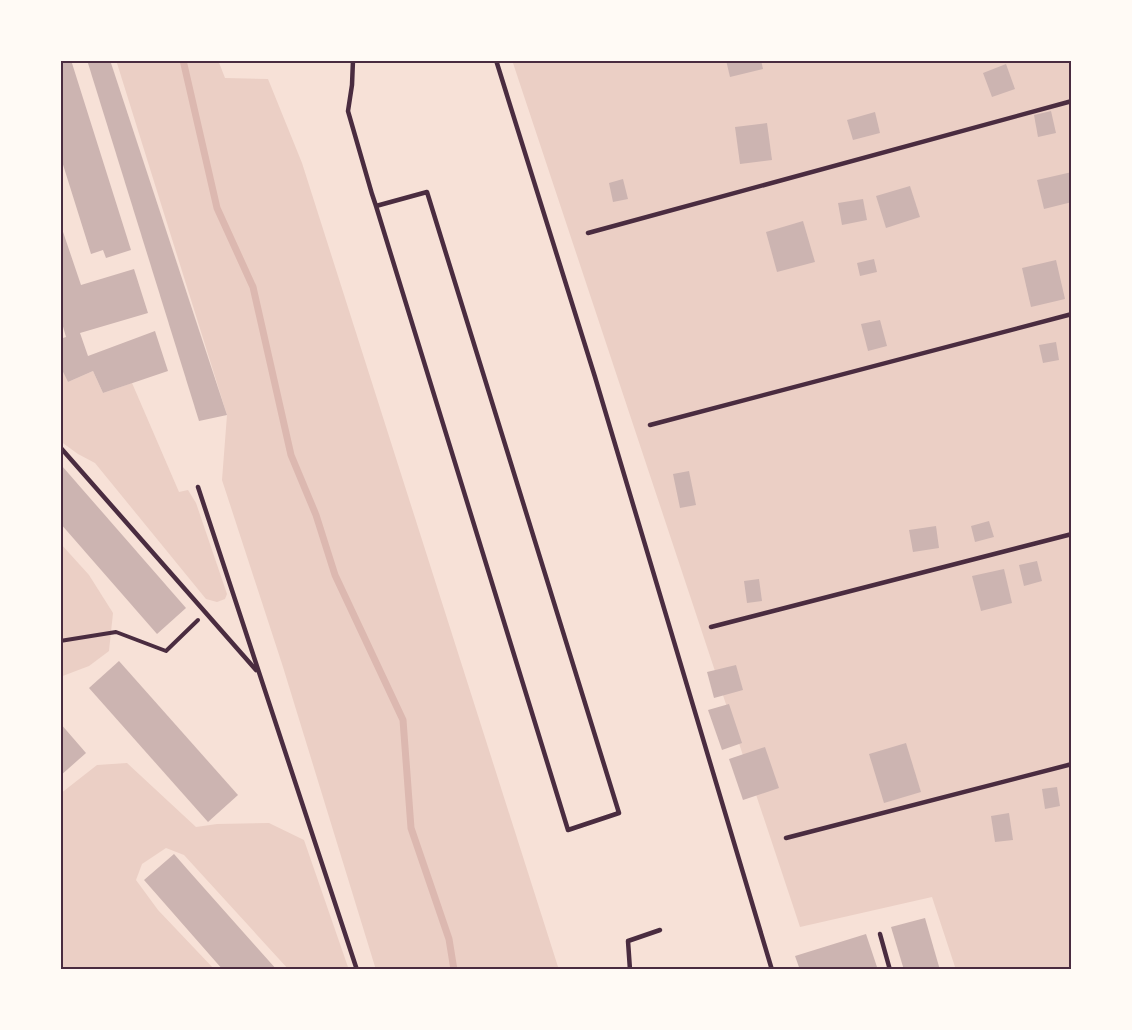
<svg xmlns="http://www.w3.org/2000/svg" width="1132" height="1030" viewBox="0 0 1132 1030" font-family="'Fira Sans',sans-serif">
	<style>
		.green { fill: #ebcfc5 }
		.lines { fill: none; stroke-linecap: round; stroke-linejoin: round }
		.stream { stroke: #dcb8b0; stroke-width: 7 }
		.building { fill: #ccb4b1 }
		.path { stroke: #4a2c40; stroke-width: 4 }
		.service { stroke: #4a2c40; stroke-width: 4.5 }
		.neatline { fill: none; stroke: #4a2c40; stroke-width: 2 }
	</style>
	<rect width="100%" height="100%" fill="#f7e1d7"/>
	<g class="green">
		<polygon points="116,60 218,60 225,78 268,79 302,163 559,970 376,970 283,667 222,480 227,415"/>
		<polygon points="512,60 1072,60 1072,970 956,970 932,897 800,927"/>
		<polygon points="60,366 68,382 93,371 103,393 132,383 179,492 188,490 196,503 227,594 225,599 217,602 206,599 95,463 78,454 60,441"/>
		<polygon points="60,543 89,575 113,613 109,651 89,666 60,677"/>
		<polygon points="127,763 196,827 217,824 269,823 304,840 349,970 289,970 184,855 166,848 142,864 136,880 158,910 215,970 60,970 60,794 97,765"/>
	</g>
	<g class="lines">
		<polyline class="stream" points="183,60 217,208 253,287 291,455 316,515 335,575 403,720 411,828 449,939 454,970"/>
	</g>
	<g class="building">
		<polygon points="60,60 71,60 131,250 106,258 103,250 91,254 60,155"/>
		<polygon points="87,60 110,60 227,415 199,421"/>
		<polygon points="726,60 761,60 763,69 730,77"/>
		<polygon points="1006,64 1015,89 992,97 983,73"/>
		<polygon points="1051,111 1056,133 1038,137 1034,115"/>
		<polygon points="875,112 880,133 853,140 847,120"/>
		<polygon points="767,123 772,160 740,164 735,127"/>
		<polygon points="1072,172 1072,202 1044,209 1037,180"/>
		<polygon points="623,179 628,199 613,202 609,183"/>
		<polygon points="910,186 920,217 886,228 876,196"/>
		<polygon points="863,199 867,220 842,225 838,203"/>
		<polygon points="803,221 815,262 777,272 766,232"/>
		<polygon points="60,223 81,285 134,269 148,313 80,333 88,356 155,331 168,371 103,393 93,371 68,382 60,366 60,339 66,337 60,316"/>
		<polygon points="874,259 877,272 860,276 857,263"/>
		<polygon points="1056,260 1065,299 1031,307 1022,268"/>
		<polygon points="880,320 887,346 868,351 861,324"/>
		<polygon points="1056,342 1059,360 1043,363 1039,345"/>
		<polygon points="62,466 186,608 157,634 60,523 60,469"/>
		<polygon points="689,471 696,505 680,508 673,474"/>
		<polygon points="989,521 994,537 975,542 971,526"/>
		<polygon points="936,526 939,548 913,552 909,530"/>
		<polygon points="1037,561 1042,581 1024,586 1019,565"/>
		<polygon points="1004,569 1012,603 981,611 972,576"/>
		<polygon points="759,579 762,601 747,603 744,581"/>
		<polygon points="119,661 238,795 208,822 89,688"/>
		<polygon points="736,665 743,690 714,698 707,672"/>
		<polygon points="729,704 742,743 722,750 708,710"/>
		<polygon points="60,723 86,753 60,776"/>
		<polygon points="906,743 921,792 884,803 869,754"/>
		<polygon points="765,747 779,788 743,800 729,759"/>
		<polygon points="1057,787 1060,806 1045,809 1042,789"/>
		<polygon points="1009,813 1013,840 995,842 991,816"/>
		<polygon points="174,854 188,870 277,970 223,970 144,880"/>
		<polygon points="925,918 940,970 904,970 891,927"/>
		<polygon points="866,934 878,970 800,970 795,956"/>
	</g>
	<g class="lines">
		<polyline class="path" points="60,641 116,632 166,651 198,620"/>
		<g class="service">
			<polyline points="353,60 352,85 348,111 372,194 376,206 568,830 619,813 427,192 376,206"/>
			<polyline points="496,60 595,377 772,970"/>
			<polyline points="588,233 1072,101"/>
			<polyline points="650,425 1072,314"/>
			<polyline points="60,447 256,670"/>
			<polyline points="198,487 357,970"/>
			<polyline points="711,627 1072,534"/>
			<polyline points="786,838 1072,764"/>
			<polyline points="880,934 890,970"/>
			<polyline points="630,970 628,941 660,930"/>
		</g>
	</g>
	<rect width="1132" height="1030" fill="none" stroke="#fffaf5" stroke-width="123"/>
	<rect x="62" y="62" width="1008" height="906" class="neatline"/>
</svg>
